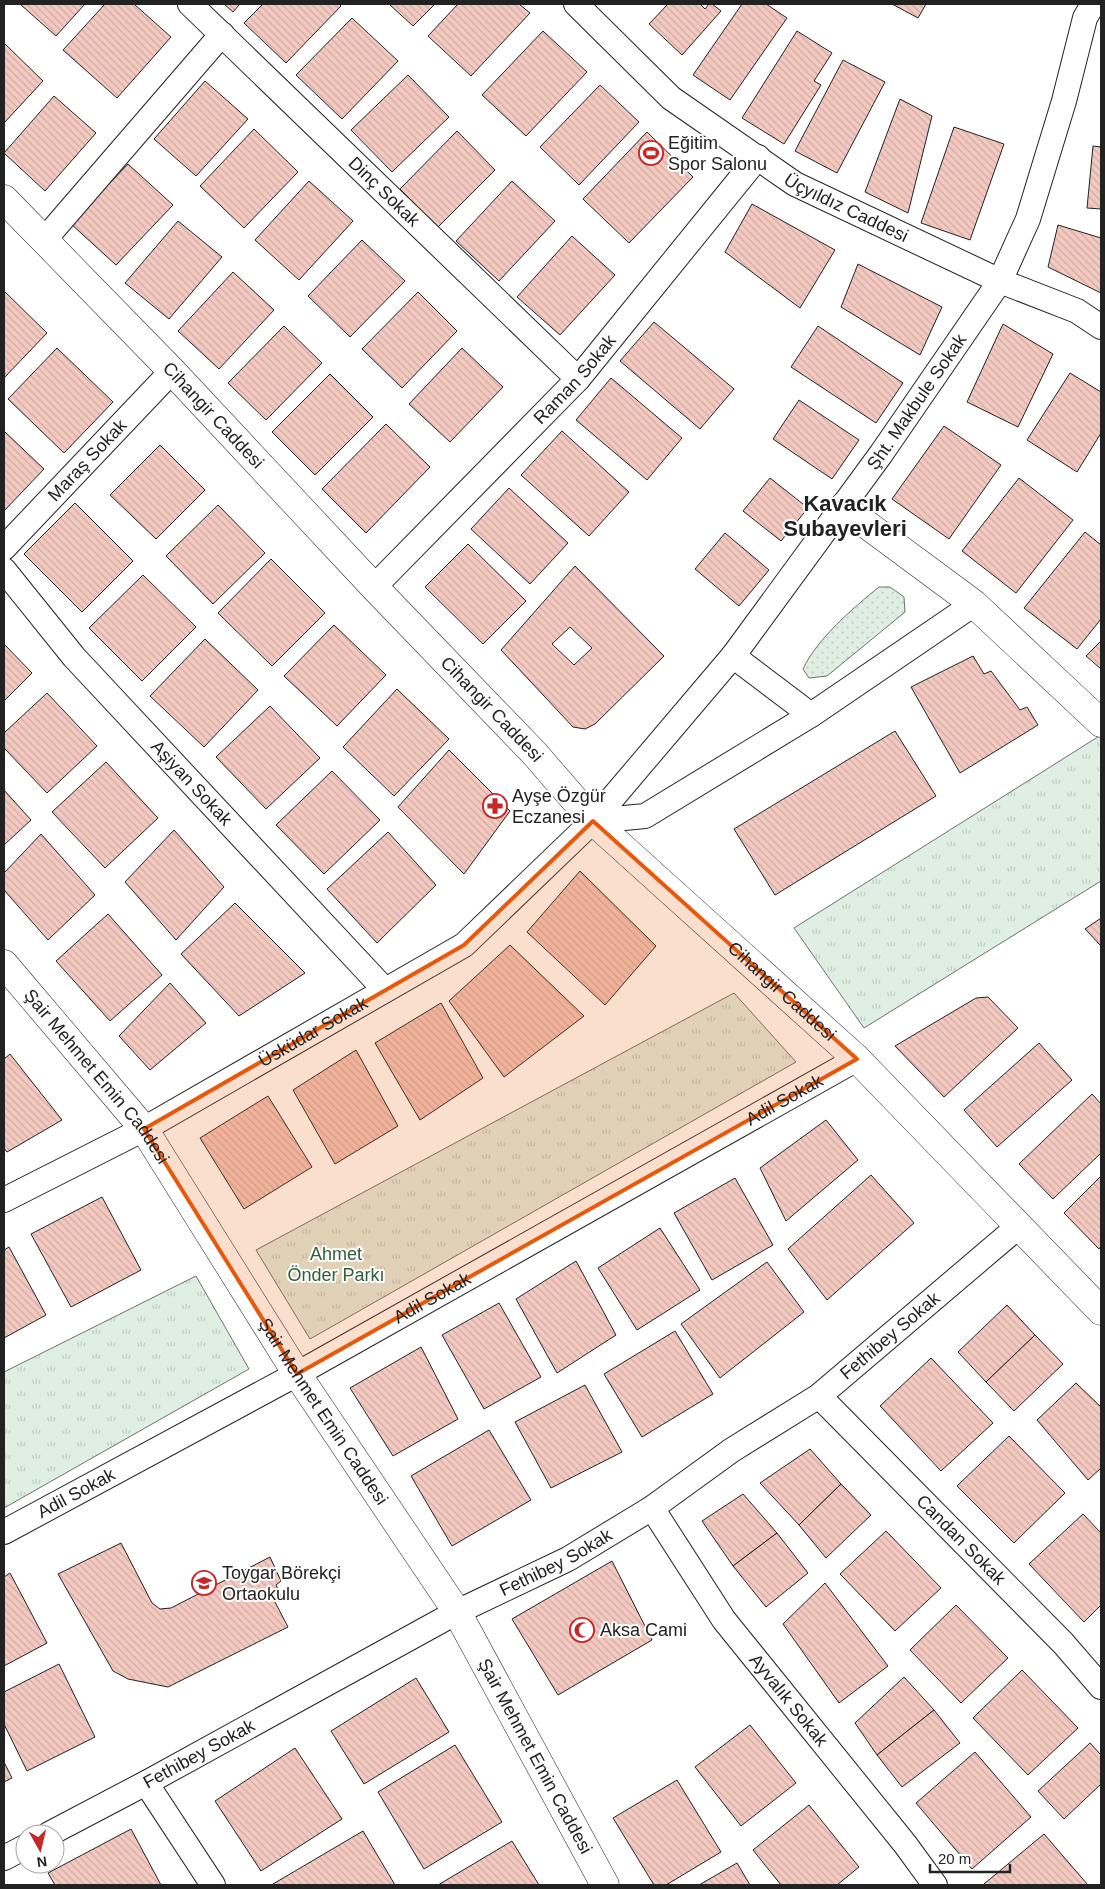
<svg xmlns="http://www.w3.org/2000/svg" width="1105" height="1889" viewBox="0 0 1105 1889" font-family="Arial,sans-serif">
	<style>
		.grass { fill: url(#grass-dots); stroke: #6f6f6f }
		.park { fill: url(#park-tufts); stroke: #6f6f6f }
		.building { fill: url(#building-back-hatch); stroke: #222; fill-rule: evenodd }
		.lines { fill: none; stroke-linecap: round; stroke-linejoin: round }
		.street-casing { stroke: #222; stroke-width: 26 }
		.secondary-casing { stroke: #222; stroke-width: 29 }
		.street { stroke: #fff; stroke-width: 24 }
		.secondary { stroke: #fff; stroke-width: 28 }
		.marked { fill: #e8590c; fill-opacity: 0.2; stroke: #e8590c; stroke-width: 4; stroke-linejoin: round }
		.labels { text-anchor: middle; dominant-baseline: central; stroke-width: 4; stroke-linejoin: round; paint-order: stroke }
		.poi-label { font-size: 18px; fill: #222; stroke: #fff; text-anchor: start }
		.street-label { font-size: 18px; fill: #222; stroke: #fff }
		.park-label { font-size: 18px; fill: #2f5e38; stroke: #fff }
		.district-label { font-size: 22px; font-weight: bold; fill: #222; stroke: #fff }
	</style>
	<defs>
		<pattern id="grass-dots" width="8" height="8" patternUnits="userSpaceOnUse" patternTransform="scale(1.25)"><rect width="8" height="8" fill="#e0efe3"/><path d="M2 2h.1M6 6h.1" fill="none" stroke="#c0cdc2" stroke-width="1.8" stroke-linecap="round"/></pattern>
		<pattern id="park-tufts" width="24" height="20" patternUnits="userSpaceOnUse" patternTransform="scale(1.25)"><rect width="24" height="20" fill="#e0efe3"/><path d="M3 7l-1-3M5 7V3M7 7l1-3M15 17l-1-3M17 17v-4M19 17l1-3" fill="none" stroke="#c0cdc2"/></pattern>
		<pattern id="building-back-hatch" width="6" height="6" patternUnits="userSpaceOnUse" patternTransform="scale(1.25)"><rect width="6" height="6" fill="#f3c9c0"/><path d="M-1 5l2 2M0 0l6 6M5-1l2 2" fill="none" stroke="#d0aca5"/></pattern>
	</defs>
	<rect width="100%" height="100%" fill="#fff"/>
	<path class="grass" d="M879,587H890L904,597L905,612L827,676L809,678L803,669C816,640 854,607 879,587Z"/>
	<g class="park">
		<polygon points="1101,735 1101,881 864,1028 794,928"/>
		<polygon points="734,993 796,1062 310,1339 256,1250"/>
		<polygon points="196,1276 249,1369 4,1508 4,1372"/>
	</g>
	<g class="building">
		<polygon points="20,4 85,4 56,36"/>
		<polygon points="105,4 134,4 171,37 117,98 63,50"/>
		<polygon points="224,4 240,4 233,12"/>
		<polygon points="263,4 339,4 341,6 286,63 244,23"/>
		<polygon points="389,4 435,4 413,26"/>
		<polygon points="458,4 519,4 530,13 471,76 428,36"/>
		<polygon points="668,4 700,4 705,9 709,4 712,4 721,11 682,55 649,24"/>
		<polygon points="742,4 766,4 787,18 730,100 693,75"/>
		<polygon points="892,4 926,4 918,18"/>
		<polygon points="352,18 398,61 342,119 296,75"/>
		<polygon points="543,31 587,72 526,136 482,95"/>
		<polygon points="797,31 832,53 814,81 821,85 784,144 742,118"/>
		<polygon points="4,43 43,81 4,123"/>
		<polygon points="843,60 885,82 837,173 795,151"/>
		<polygon points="408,75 449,117 392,172 351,130"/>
		<polygon points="205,81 248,119 196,176 154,139"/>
		<polygon points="600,85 639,122 579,185 540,147"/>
		<polygon points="54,96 96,133 45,191 4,153"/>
		<polygon points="900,99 932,116 908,213 865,192"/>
		<polygon points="954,127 1004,144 970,240 921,223"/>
		<polygon points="254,129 298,172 244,228 200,186"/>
		<polygon points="457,131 495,170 438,227 400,189"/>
		<polygon points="647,132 693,177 629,243 583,199"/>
		<polygon points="1093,146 1101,147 1101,209 1087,208"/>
		<polygon points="128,164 173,205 116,265 71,224"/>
		<polygon points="309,181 353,221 299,280 255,240"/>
		<polygon points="512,181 555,221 499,281 456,241"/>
		<polygon points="752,204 835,250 800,308 725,252"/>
		<polygon points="178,221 222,257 169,319 125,283"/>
		<polygon points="1058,225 1101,238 1101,293 1048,267"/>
		<polygon points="572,236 615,275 560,335 517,297"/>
		<polygon points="362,240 405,281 350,337 308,296"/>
		<polygon points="858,264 942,307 920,355 841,307"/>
		<polygon points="233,272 274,310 219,369 178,331"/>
		<polygon points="4,291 47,333 4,378"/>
		<polygon points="418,292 457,331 402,388 362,349"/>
		<polygon points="654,322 734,389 700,429 620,361"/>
		<polygon points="1003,324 1053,354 1018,427 967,402"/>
		<polygon points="284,326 322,363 266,420 228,383"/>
		<polygon points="818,326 903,383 876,423 791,367"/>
		<polygon points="57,348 113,402 64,453 8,399"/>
		<polygon points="462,348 503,387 450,442 409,404"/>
		<polygon points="1070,373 1101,392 1101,433 1077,472 1027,440"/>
		<polygon points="330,374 373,417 315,475 272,432"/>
		<polygon points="611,378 682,438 647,480 576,420"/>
		<polygon points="799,400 859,440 832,479 773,439"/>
		<polygon points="386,424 430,467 366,533 322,489"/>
		<polygon points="944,426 1001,465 949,539 892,499"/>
		<polygon points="4,431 44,469 4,511"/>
		<polygon points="562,431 629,492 589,536 521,475"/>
		<polygon points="160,445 205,490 156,539 110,495"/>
		<polygon points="770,478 808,508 781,541 743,511"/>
		<polygon points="1019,478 1073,520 1016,593 962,551"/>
		<polygon points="509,488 568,543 530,584 471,529"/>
		<polygon points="75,503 133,561 82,612 24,554"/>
		<polygon points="218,505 265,553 213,604 166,556"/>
		<polygon points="1085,532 1101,545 1101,619 1077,649 1024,608"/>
		<polygon points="725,533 769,570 739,606 695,569"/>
		<polygon points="468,544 526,601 483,644 425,587"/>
		<polygon points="271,559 325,613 272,666 218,613"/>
		<path d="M575,566L664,656L595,724L585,729L573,727L501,650ZM570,627L592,648L574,665L552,644Z"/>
		<polygon points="143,575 196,627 142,681 89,628"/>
		<polygon points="334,625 386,675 337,726 284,676"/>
		<polygon points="205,639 258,690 204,747 150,696"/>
		<polygon points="1101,641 1101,669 1086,656"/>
		<polygon points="4,644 32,673 4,701"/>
		<polygon points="973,656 984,674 991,671 1020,710 1027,707 1038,725 960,773 911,687"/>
		<polygon points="397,689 449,739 394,796 343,747"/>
		<polygon points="47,693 97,746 47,793 4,748 4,733"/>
		<polygon points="270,706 320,758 266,809 216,757"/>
		<polygon points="895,731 936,796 775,895 734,829"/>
		<polygon points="449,750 510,811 464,874 398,807"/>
		<polygon points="106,762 158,818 105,868 52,812"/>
		<polygon points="332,771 380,820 324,874 276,825"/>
		<polygon points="4,790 31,820 4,845"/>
		<polygon points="174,830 224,887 176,940 125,882"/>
		<polygon points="388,832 436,885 377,943 327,889"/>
		<polygon points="41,834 95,895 48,940 4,890 4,873"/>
		<polygon points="580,871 656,946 605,1005 527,932"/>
		<polygon points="235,903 305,973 239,1016 181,954"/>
		<polygon points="108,914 162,975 110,1021 56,961"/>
		<polygon points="1101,918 1101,946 1085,929"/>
		<polygon points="510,945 584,1016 504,1077 449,1001"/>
		<polygon points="170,983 206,1023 150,1070 119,1036"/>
		<polygon points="988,997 1018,1028 944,1097 895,1046 976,998"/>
		<polygon points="441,1003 483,1078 420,1120 375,1043"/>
		<polygon points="1039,1043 1072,1080 997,1147 964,1110"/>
		<polygon points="356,1050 398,1126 335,1164 293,1090"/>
		<polygon points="10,1054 62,1120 7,1152 4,1148 4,1059"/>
		<polygon points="1092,1094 1101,1104 1101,1153 1053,1199 1019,1164"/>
		<polygon points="268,1096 312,1167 244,1209 200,1138"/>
		<polygon points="826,1120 858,1160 786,1221 760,1168"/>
		<polygon points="871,1175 914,1223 827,1300 788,1249"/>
		<polygon points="1101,1176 1101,1246 1099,1249 1064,1213"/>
		<polygon points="735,1178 773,1245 712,1280 674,1213"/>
		<polygon points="102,1197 141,1270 71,1307 31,1234"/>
		<polygon points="660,1228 700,1290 637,1330 598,1268"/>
		<polygon points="9,1247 46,1315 4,1338 4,1250"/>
		<polygon points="576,1261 616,1335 557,1373 516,1299"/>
		<polygon points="767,1262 804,1312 720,1378 681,1324"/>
		<polygon points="499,1303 541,1377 484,1409 442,1335"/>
		<polygon points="1007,1305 1035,1335 986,1382 958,1352"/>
		<polygon points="675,1331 713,1394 642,1437 604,1374"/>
		<polygon points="1035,1335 1063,1364 1014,1411 986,1382"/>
		<polygon points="421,1347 458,1419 393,1456 350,1388"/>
		<polygon points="931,1358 993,1423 941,1471 880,1406"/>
		<polygon points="1076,1383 1101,1407 1101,1468 1088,1480 1037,1420"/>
		<polygon points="585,1385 622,1452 551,1488 515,1422"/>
		<polygon points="489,1430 531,1500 452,1546 411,1476"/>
		<polygon points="1009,1436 1065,1493 1014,1543 957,1486"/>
		<polygon points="810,1449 841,1484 799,1525 760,1483"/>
		<polygon points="841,1484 871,1515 826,1558 799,1525"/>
		<polygon points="743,1494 777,1533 733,1566 702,1521"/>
		<polygon points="1083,1514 1101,1533 1101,1605 1084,1622 1029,1564"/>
		<polygon points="886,1531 941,1588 895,1631 840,1574"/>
		<polygon points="777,1533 808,1573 766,1607 733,1566"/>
		<polygon points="121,1543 152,1603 160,1609 171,1608 270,1557 281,1581 276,1585 281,1596 275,1602 288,1627 168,1687 128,1679 113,1671 58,1574"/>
		<polygon points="612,1561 652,1640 558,1695 512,1619"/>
		<polygon points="10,1573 47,1643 4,1666 4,1577"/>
		<polygon points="825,1583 888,1666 839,1703 783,1624"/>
		<polygon points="956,1605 1008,1658 961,1703 910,1650"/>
		<polygon points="59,1664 95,1737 27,1771 4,1724 4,1692"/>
		<polygon points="1022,1670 1078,1728 1028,1775 973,1718"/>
		<polygon points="904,1677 934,1710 877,1755 855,1723"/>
		<polygon points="416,1678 449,1732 364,1784 331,1731"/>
		<polygon points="934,1710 960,1743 902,1787 877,1755"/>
		<polygon points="750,1725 796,1783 741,1826 695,1767"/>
		<polygon points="1090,1743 1101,1755 1101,1784 1064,1819 1038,1791"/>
		<polygon points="455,1745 502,1822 424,1869 378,1792"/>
		<polygon points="295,1748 342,1819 261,1871 215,1801"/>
		<polygon points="975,1752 1031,1817 972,1869 916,1803"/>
		<polygon points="4,1762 12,1778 4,1782"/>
		<polygon points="677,1780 721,1852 666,1885 654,1885 613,1818"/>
		<polygon points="809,1805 859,1867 837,1885 781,1885 753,1850"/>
		<polygon points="131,1829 161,1885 55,1885 48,1873"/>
		<polygon points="363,1831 395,1885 273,1885 273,1884"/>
		<polygon points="1044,1834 1088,1885 985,1885 984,1884"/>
		<polygon points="512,1841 539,1885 438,1885"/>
		<polygon points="737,1863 750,1885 699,1885"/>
	</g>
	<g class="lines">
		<defs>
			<g id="street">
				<path id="s1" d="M190,4L578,379"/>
				<path id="s2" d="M576,4L671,98L795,184L1000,281L1077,311L1101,327"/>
				<polyline points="45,239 222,34"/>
				<path id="s3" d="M4,548L172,371"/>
				<path id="s4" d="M4,570L74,657L385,990"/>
				<path id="s5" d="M374,587L578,379L758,157"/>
				<polyline points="733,656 811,715"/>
				<polyline points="593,821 645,816 811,715 974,604"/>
				<path id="s6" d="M4,1200L144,1129L464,945L593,821L733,656L881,454L1000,281L1028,219L1064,101L1085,18L1093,4"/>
				<path id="s7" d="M819,1396L1063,1643L1101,1687"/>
				<path id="s8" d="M652,1508L724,1620L905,1844L935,1885"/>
				<path id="s9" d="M4,1532L297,1374L857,1059"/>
				<polyline points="146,1783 213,1885"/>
				<path id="s10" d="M49,1834L146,1783L457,1612L568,1559L652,1508L732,1450L819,1396L1019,1226"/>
				<polyline points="4,1858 25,1847"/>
			</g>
			<g id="secondary">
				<path id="s11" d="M4,199L172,371L374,587L535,754L593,821L857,1059L1101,1311"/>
				<polyline points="843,507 974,604 1101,723"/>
				<path id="s12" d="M4,964L144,1129L297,1374L457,1612L605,1885"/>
			</g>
		</defs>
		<use href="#street" class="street-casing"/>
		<use href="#secondary" class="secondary-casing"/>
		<use href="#street" class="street"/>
		<use href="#secondary" class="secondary"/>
	</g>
	<path class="marked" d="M593,821L857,1059L297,1374L144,1129L464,945Z"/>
	<defs>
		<symbol id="stadium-ring" viewBox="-11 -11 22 22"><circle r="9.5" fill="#fff" stroke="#c62828" stroke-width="1.5"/><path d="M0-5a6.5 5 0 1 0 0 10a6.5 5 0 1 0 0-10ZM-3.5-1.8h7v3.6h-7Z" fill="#c62828"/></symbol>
		<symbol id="pharmacy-ring" viewBox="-11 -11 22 22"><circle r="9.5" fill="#fff" stroke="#c62828" stroke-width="1.5"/><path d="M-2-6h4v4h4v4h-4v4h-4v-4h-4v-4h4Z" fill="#c62828"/></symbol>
		<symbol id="school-ring" viewBox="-11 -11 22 22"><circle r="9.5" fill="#fff" stroke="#c62828" stroke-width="1.5"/><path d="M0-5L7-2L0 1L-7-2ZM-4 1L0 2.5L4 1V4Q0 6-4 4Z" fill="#c62828"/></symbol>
		<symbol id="mosque-ring" viewBox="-11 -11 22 22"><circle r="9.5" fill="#fff" stroke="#c62828" stroke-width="1.5"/><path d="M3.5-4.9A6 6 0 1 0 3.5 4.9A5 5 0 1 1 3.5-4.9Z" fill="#c62828"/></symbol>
	</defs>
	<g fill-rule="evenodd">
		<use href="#stadium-ring" x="637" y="139" width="28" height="28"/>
		<use href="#pharmacy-ring" x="481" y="792" width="28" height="28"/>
		<use href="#school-ring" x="190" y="1569" width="28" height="28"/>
		<use href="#mosque-ring" x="568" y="1616" width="28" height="28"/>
	</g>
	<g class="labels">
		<g class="poi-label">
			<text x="668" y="143">Eğitim<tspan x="668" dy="21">Spor Salonu</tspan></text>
			<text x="512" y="796">Ayşe Özgür<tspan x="512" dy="21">Eczanesi</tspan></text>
			<text x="222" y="1573">Toygar Börekçi<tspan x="222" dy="21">Ortaokulu</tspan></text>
			<text x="600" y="1630">Aksa Cami</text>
		</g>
		<g class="street-label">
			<text stroke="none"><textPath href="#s1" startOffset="270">Dinç Sokak</textPath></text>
			<text stroke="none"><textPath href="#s2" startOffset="341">Üçyıldız Caddesi</textPath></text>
			<text stroke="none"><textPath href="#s5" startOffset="289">Raman Sokak</textPath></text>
			<text stroke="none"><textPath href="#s6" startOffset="1235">Şht. Makbule Sokak</textPath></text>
			<text stroke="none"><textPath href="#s11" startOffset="301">Cihangir Caddesi</textPath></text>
			<text stroke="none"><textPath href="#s3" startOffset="121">Maraş Sokak</textPath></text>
			<text stroke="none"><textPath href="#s11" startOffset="706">Cihangir Caddesi</textPath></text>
			<text stroke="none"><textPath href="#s4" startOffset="284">Aşiyan Sokak</textPath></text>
			<text stroke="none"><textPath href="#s11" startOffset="1111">Cihangir Caddesi</textPath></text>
			<text stroke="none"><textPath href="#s6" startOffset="352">Üsküdar Sokak</textPath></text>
			<text stroke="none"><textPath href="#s12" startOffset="146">Şair Mehmet Emin Caddesi</textPath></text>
			<text stroke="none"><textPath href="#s9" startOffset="892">Adil Sokak</textPath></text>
			<text stroke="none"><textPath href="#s9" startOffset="488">Adil Sokak</textPath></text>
			<text stroke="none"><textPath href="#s10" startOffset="980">Fethibey Sokak</textPath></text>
			<text stroke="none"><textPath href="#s12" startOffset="551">Şair Mehmet Emin Caddesi</textPath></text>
			<text stroke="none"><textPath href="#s9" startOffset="82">Adil Sokak</textPath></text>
			<text stroke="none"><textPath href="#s7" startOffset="202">Candan Sokak</textPath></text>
			<text stroke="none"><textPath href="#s10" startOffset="575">Fethibey Sokak</textPath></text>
			<text stroke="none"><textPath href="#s8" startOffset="236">Ayvalık Sokak</textPath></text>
			<text stroke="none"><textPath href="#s10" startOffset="170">Fethibey Sokak</textPath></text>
			<text stroke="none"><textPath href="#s12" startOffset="956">Şair Mehmet Emin Caddesi</textPath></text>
		</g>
		<g class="park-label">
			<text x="336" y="1254">Ahmet<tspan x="336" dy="21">Önder Parkı</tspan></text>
		</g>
		<g class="district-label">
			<text x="845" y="503">Kavacık<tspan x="845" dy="25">Subayevleri</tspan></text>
		</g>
	</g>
	<rect width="1105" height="1889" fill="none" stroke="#222222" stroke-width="10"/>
	<g transform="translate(40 1849) rotate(172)"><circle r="24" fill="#ffffff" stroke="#a7a7a7"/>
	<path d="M0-4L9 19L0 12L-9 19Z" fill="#c62828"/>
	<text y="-8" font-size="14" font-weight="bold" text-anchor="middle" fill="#222222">N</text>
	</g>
	<path d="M930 1864v8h80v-8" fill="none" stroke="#222222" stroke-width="2.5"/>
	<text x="938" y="1864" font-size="15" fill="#222222" stroke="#ffffff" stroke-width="4" paint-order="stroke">20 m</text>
</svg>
